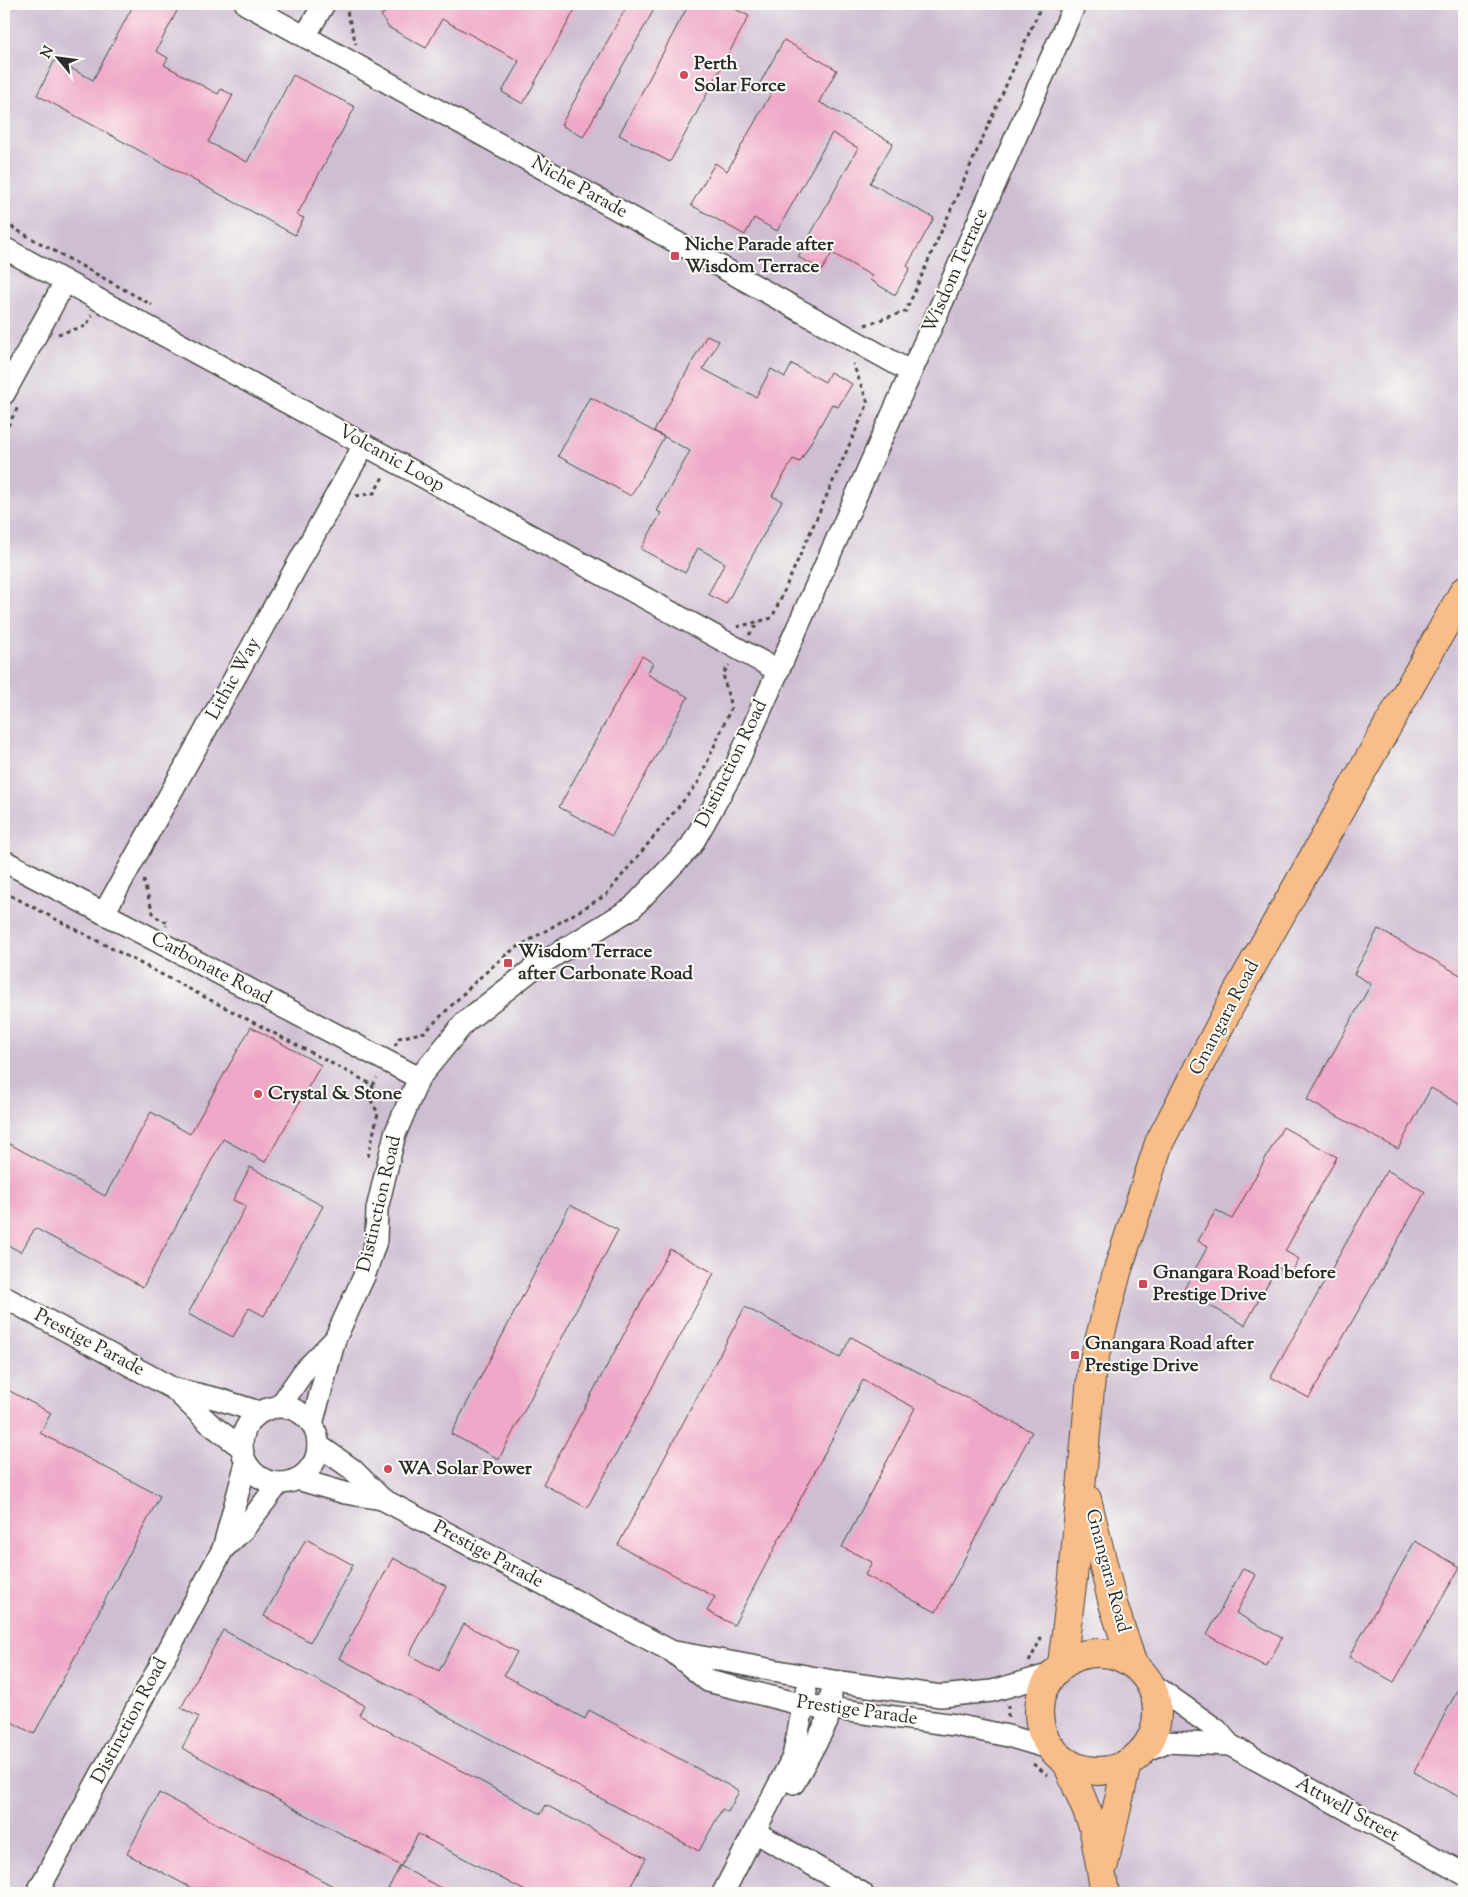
<svg xmlns="http://www.w3.org/2000/svg" width="1468" height="1897" viewBox="0 0 1468 1897" font-family="'Sorts Mill Goudy',serif">
	<style>
		.industrial { fill: #cdbed2 }
		.building { fill: #efa8c8 }
		.lines { fill: none; stroke-linecap: round; stroke-linejoin: round }
		.minor-casing { stroke: #4a4845; stroke-width: 24 }
		.major-casing { stroke: #4a4845; stroke-width: 30 }
		.path { stroke: #4a4845; stroke-width: 3; stroke-dasharray: 4 4; stroke-linecap: butt }
		.minor { stroke: #fff; stroke-width: 21 }
		.major { stroke: #f8bd89; stroke-width: 28 }
		.poi-dot { fill: #d1495b; stroke: #fdfcf7; stroke-width: 2 }
		.labels { text-anchor: middle; dominant-baseline: central; stroke-width: 4; stroke-linejoin: round; paint-order: stroke }
		.poi-label { font-size: 19px; font-weight: bold; fill: #2b2b2b; stroke: #fdfcf7; text-anchor: start }
		.street-label { font-size: 19px; fill: #2b2b2b; stroke: #fdfcf7 }
	</style>
	<rect width="100%" height="100%" fill="#fdfcf7"/>
	<filter id="ink" filterUnits="userSpaceOnUse"><feTurbulence type="fractalNoise" baseFrequency=".02" numOctaves="2"/><feDisplacementMap in="SourceGraphic" scale="10" xChannelSelector="R" yChannelSelector="G"/><feConvolveMatrix kernelMatrix="1 2 1 2 8 2 1 2 1" color-interpolation-filters="sRGB"/></filter>
	<filter id="wash" filterUnits="userSpaceOnUse"><feTurbulence type="fractalNoise" baseFrequency=".0096" numOctaves="4" result="noise"/><feDisplacementMap in="SourceGraphic" scale="20" xChannelSelector="R" yChannelSelector="G"/><feGaussianBlur stdDeviation="1.12" result="paint"/><feColorMatrix in="noise" values="0 0 0 0 0 0 0 0 0 0 0 0 0 0 0 0 0 1.4 0 .05"/><feComposite in="paint" operator="in"/></filter>
	<g filter="url(#wash)">
		<rect width="100%" height="100%" fill="#f8ead6"/>
		<rect class="industrial" x="4" y="4" width="1460" height="1889"/>
		<g id="blocks">
			<g class="building">
				<polygon points="134,4 164,4 177,11 156,51 168,58 164,65 218,94 221,89 233,95 208,142 247,162 293,75 355,107 297,215 304,218 295,235 37,95 55,60 93,80"/>
				<polygon points="399,4 578,4 523,104 502,92 519,61 442,19 426,48 388,27 381,15"/>
				<polygon points="628,4 657,4 583,137 561,125"/>
				<polygon points="689,4 725,4 749,16 670,162 619,135"/>
				<polygon points="784,40 837,70 819,102 893,143 870,183 934,218 907,266 910,268 895,295 870,280 872,276 832,253 822,270 798,257 858,148 832,133 777,231 754,218 745,235 691,205 715,163 727,171 773,90 760,83"/>
				<polygon points="707,335 719,341 703,369 756,397 771,369 785,377 792,364 825,382 830,372 852,384 838,407 832,404 800,462 793,459 772,496 782,501 726,604 708,594 725,563 698,548 685,573 641,549 661,513 657,511 690,451 654,431"/>
				<polygon points="590,397 664,437 631,496 558,456"/>
				<polygon points="642,656 653,663 647,674 688,697 612,836 559,807"/>
				<polygon points="1378,929 1464,977 1464,1107 1431,1088 1398,1149 1307,1100 1371,984 1354,974"/>
				<polygon points="251,1027 321,1065 265,1162 223,1139 143,1287 35,1228 21,1252 4,1243 4,1141 105,1196 151,1112 190,1134"/>
				<polygon points="1283,1127 1337,1157 1285,1251 1299,1259 1290,1275 1277,1267 1245,1325 1183,1291 1208,1246 1198,1241 1216,1210 1232,1219"/>
				<polygon points="250,1167 323,1206 264,1316 249,1308 233,1337 188,1314 246,1206 233,1200"/>
				<polygon points="1387,1170 1425,1192 1309,1398 1271,1377"/>
				<polygon points="570,1205 618,1230 499,1459 451,1434"/>
				<polygon points="670,1249 714,1273 587,1508 543,1484"/>
				<polygon points="745,1307 840,1358 851,1337 1032,1432 936,1612 865,1575 872,1562 842,1547 915,1408 863,1380 734,1625 707,1611 715,1597 618,1545"/>
				<polygon points="4,1388 51,1413 40,1433 160,1496 34,1734 4,1718"/>
				<polygon points="306,1539 353,1565 310,1642 264,1616"/>
				<polygon points="1415,1541 1460,1567 1394,1682 1349,1657"/>
				<polygon points="393,1558 446,1586 409,1655 439,1671 464,1624 517,1652 504,1675 585,1719 589,1710 739,1791 728,1812 722,1809 699,1851 339,1658"/>
				<polygon points="1243,1568 1256,1575 1236,1613 1282,1638 1266,1667 1207,1635"/>
				<polygon points="223,1630 364,1705 359,1715 541,1814 546,1805 646,1858 627,1893 529,1893 418,1834 401,1866 182,1748 199,1717 181,1708"/>
				<polygon points="1464,1678 1464,1800 1414,1772"/>
				<polygon points="159,1793 346,1893 201,1893 127,1854"/>
				<polygon points="400,1866 450,1893 386,1893"/>
			</g>
		</g>
	</g>
	<g filter="url(#ink)">
		<use href="#blocks" fill-opacity="0" stroke="#4a4845" stroke-width="1"/>
		<g class="lines">
			<defs>
				<g id="minor">
					<polyline points="246,4 911,372"/>
					<polyline points="305,36 324,4"/>
					<polyline points="4,248 777,670"/>
					<polyline points="4,394 65,282"/>
					<polyline points="4,861 419,1078"/>
					<polyline points="104,913 364,445"/>
					<polyline points="4,1297 174,1389 209,1423 242,1448"/>
					<polyline points="175,1389 218,1399 259,1412"/>
					<polyline points="280,1406 304,1371 333,1341"/>
					<circle cx="280" cy="1445" r="38"/>
					<polyline points="312,1424 335,1339 365,1274 376,1241 377,1209 395,1134 419,1078 465,1022 534,968 632,908 691,846 734,770 1075,4"/>
					<polyline points="318,1445 352,1469 382,1499 673,1652 708,1681 804,1705 955,1725 1008,1736 1052,1749"/>
					<polyline points="297,1479 345,1493 382,1499"/>
					<polyline points="223,1549 243,1530 279,1483"/>
					<polyline points="675,1652 833,1681 941,1696 992,1691 1055,1673"/>
					<polyline points="1152,1684 1217,1730 1230,1745 1464,1874"/>
					<polyline points="1141,1753 1166,1742 1230,1745"/>
					<polyline points="794,1783 827,1722 831,1695"/>
					<polyline points="755,1832 862,1893"/>
					<polyline points="37,1893 223,1549 246,1463"/>
					<polyline points="723,1893 793,1757 806,1692"/>
				</g>
				<g id="major">
					<polyline points="1087,1499 1113,1604 1132,1662"/>
					<circle cx="1098" cy="1712" r="59"/>
					<polyline points="1062,1664 1073,1577 1092,1367 1117,1272 1159,1143 1240,987 1464,591"/>
					<polyline points="1067,1763 1093,1826 1105,1893"/>
					<polyline points="1104,1864 1127,1764"/>
				</g>
			</defs>
			<use href="#minor" class="minor-casing"/>
			<use href="#major" class="major-casing"/>
			<g class="path">
				<polyline points="345,4 356,44"/>
				<polyline points="4,223 152,305"/>
				<polyline points="865,325 906,311 1042,4"/>
				<polyline points="58,334 86,326 92,315"/>
				<polyline points="4,433 18,407"/>
				<polyline points="356,496 374,493 384,475"/>
				<polyline points="737,627 772,618 868,403 853,364"/>
				<polyline points="749,635 759,622"/>
				<polyline points="145,880 144,883 154,916 168,923 166,926"/>
				<polyline points="4,892 373,1085 377,1078"/>
				<polyline points="395,1046 399,1038 425,1032 477,980 508,953 606,895 698,783 731,708 723,674 729,665"/>
				<polyline points="368,1157 378,1113 369,1097 373,1085"/>
				<polyline points="1029,1662 1042,1636"/>
				<polyline points="1008,1705 1008,1718"/>
				<polyline points="1033,1764 1048,1775"/>
			</g>
			<use href="#minor" class="minor"/>
			<use href="#major" class="major"/>
		</g>
	</g>
	<g class="poi-dot">
		<circle cx="684" cy="75" r="5"/>
		<rect x="670" y="251" width="10" height="10" rx="2.5"/>
		<rect x="503" y="958" width="10" height="10" rx="2.5"/>
		<circle cx="258" cy="1094" r="5"/>
		<rect x="1138" y="1279" width="10" height="10" rx="2.5"/>
		<rect x="1070" y="1350" width="10" height="10" rx="2.5"/>
		<circle cx="388" cy="1469" r="5"/>
	</g>
	<g class="labels">
		<g class="poi-label">
			<text x="694" y="64">Perth<tspan x="694" dy="22">Solar Force</tspan></text>
			<text x="685" y="245">Niche Parade after<tspan x="685" dy="22">Wisdom Terrace</tspan></text>
			<text x="518" y="952">Wisdom Terrace<tspan x="518" dy="22">after Carbonate Road</tspan></text>
			<text x="268" y="1094">Crystal &amp; Stone</text>
			<text x="1153" y="1273">Gnangara Road before<tspan x="1153" dy="22">Prestige Drive</tspan></text>
			<text x="1085" y="1344">Gnangara Road after<tspan x="1085" dy="22">Prestige Drive</tspan></text>
			<text x="398" y="1469">WA Solar Power</text>
		</g>
		<g class="street-label">
			<text transform="translate(579 188) rotate(29)">Niche Parade</text>
			<text transform="translate(956 271) rotate(-66)">Wisdom Terrace</text>
			<text transform="translate(391 459) rotate(29)">Volcanic Loop</text>
			<text transform="translate(234 679) rotate(-61)">Lithic Way</text>
			<text transform="translate(732 764) rotate(-64)">Distinction Road</text>
			<text transform="translate(211 969) rotate(28)">Carbonate Road</text>
			<text transform="translate(1225 1018) rotate(-62)">Gnangara Road</text>
			<text transform="translate(380 1204) rotate(-77)">Distinction Road</text>
			<text transform="translate(89 1343) rotate(28)">Prestige Parade</text>
			<text transform="translate(488 1555) rotate(28)">Prestige Parade</text>
			<text transform="translate(1107 1571) rotate(75)">Gnangara Road</text>
			<text transform="translate(857 1711) rotate(8)">Prestige Parade</text>
			<text transform="translate(130 1721) rotate(-62)">Distinction Road</text>
			<text transform="translate(1347 1810) rotate(29)">Attwell Street</text>
		</g>
	</g>
	<rect width="1468" height="1897" fill="none" stroke="#fdfcf7" stroke-width="20"/>
	<g transform="translate(58 58) rotate(299)" stroke="#fdfcf7" stroke-width="4" paint-order="stroke">
	<path d="M0-4L9 19L0 12L-9 19Z" fill="#2b2b2b"/>
	<text y="-8" font-size="14" font-weight="bold" text-anchor="middle" fill="#2b2b2b">N</text>
	</g>
</svg>
